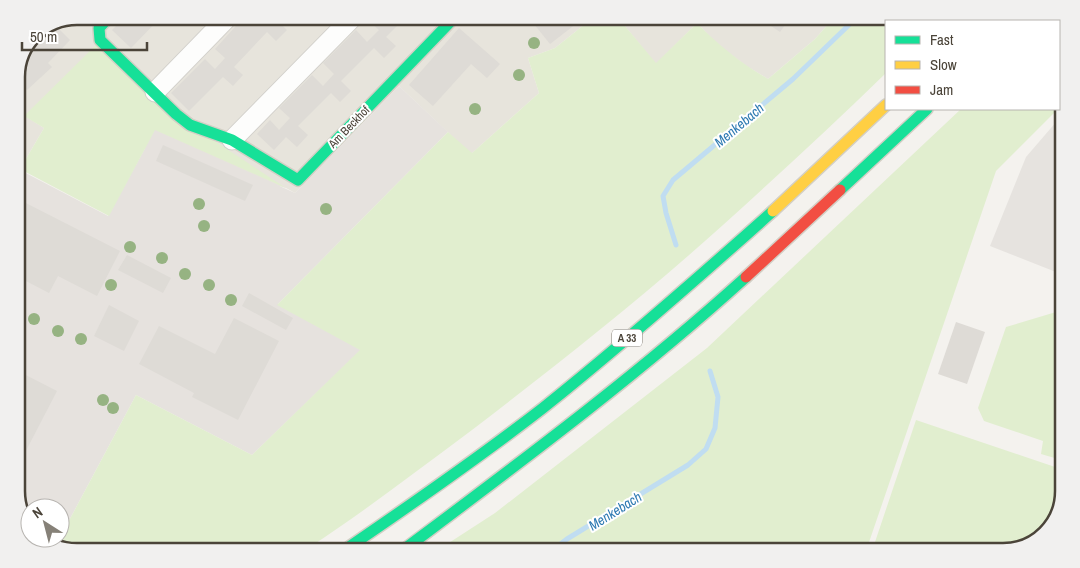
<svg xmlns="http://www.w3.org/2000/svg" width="1080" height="568" viewBox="0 0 1080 568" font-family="'Archivo Narrow',sans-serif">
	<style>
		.residential { fill: #e7e4dc }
		.industrial { fill: #e6e2de }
		.green { fill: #e1eecf }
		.parking { fill: #e6e3df }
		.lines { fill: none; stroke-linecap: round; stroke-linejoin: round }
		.stream { stroke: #c0ddf1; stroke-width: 5 }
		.building { fill: #dedbd6 }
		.street-casing { stroke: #d2d0cb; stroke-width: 21 }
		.fast-casing { stroke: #d3cfc5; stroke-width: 14 }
		.slow-casing { stroke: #d3cfc5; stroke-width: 14 }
		.jam-casing { stroke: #d3cfc5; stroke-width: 14 }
		.street { stroke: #fdfdfc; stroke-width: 19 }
		.fast { stroke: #16e098; stroke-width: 11 }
		.slow { stroke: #ffcf43; stroke-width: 11 }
		.jam { stroke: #f24e42; stroke-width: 11 }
		.tree { fill: #96b382 }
		.labels { text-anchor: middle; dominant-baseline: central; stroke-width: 4; stroke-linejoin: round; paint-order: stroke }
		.shield { fill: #fff; stroke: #817c74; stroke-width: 1 }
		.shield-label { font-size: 11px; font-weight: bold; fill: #4b4439 }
		.street-label { font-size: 12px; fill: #4b4439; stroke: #fff }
		.water-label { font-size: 14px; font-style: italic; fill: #2e7ab2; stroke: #fff }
		.rim { fill: none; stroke: #4b4439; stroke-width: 2.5 }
	</style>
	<rect width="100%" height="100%" fill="#f4f2ee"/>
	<g class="residential">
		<polygon points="77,16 590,20 555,48 528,58 539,93 471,154 399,86 295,193 286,188 25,116 44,128 20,169 16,168 16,73 34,34"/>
		<polygon points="620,20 831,21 815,39 768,79 745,65 717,44 697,23 656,64"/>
	</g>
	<polygon class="industrial" points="399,86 448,132 278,304 361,350 252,455 136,395 56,545 47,543 41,538 60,538 60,508 30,508 30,528 27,525 16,495 16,168 108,216 155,130 295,193"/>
	<g class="green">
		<path d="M590,20H620L656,63L697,23C718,45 741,63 768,79L815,39L831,21L886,22V73C833,125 778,175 723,225C643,297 557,365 472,430C418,470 365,511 310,547L56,545L136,395L252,455L360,350L277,305L448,132L472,153L539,93L528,58L555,48Z"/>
		<polygon points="97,44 207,136 286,188 155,130 109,216 20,169 44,128 24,116"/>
		<polygon points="961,109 1058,109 996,171 866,551 441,548 495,513 707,348"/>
		<polygon points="1056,312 1060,313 1058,459 1041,454 1043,441 984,421 978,408 1006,327"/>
		<polygon points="916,420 1058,468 1057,518 1037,542 1003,552 872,551"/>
	</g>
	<polygon class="parking" points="1063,114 1061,274 990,246 1026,157"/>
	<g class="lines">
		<g class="stream">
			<polyline points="676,245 666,213 663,196 673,180 793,79 853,21"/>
			<polyline points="554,549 567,539 688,465 706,449 715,428 718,397 710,371"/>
		</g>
	</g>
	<g class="building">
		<polygon points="125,17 161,17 131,48 112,30"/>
		<polygon points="244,17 251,17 259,25 266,18 279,18 277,20 287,30 276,41 267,32 234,67 243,75 233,86 223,77 189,111 171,93 205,59 215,69 225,58 215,49"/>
		<polygon points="368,18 405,18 386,37 396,46 384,58 374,48 341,81 351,91 340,102 331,93 298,126 308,135 297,147 286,137 274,150 257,134 270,120 279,130 290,118 279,108 312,75 323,86 334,74 323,63 356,30 367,42 379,30 367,19"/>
		<polygon points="530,19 581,20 550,44"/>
		<polygon points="770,21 788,21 780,32 768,24"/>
		<polygon points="55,25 70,40 48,63 52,67 27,90 16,79 16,73 34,34"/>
		<polygon points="459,28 500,64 487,78 471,64 433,106 409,85"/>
		<polygon points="163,145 253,185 245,201 156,161"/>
		<polygon points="16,198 120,251 97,296 58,276 49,293 22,279 19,283 16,281"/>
		<polygon points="127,255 171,278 163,293 118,270"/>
		<polygon points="249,293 293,318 286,330 242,306"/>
		<polygon points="109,305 139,321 124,351 94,336"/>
		<polygon points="234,318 279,341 238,420 192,397 194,393 139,364 159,326 215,354"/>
		<polygon points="956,322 985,332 967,384 938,374"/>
		<polygon points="16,370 57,391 16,470"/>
	</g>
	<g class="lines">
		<defs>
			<g id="street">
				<polyline points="1059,66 1063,71"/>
				<polyline points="155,92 228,17"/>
				<polyline points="232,140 352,18"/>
			</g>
			<g id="fast">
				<polyline points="110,16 99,28 100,40 176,114 190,125 232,140 298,180 453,19"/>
				<polyline points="840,190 927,109"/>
				<path d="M349,547C415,502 480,457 543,408C622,345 698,278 773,211"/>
				<path d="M406,548C522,461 639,374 746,277"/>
			</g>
			<polyline id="slow" points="773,211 886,105"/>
			<polyline id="jam" points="746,277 840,190"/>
		</defs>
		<use href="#street" class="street-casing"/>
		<use href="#fast" class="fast-casing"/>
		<use href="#slow" class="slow-casing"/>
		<use href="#jam" class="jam-casing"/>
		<use href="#street" class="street"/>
		<use href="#fast" class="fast"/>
		<use href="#slow" class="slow"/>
		<use href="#jam" class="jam"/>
	</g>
	<g class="tree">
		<circle cx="534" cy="43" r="6"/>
		<circle cx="519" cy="75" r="6"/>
		<circle cx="475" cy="109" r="6"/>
		<circle cx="199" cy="204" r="6"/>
		<circle cx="326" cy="209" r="6"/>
		<circle cx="204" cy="226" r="6"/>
		<circle cx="130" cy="247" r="6"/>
		<circle cx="162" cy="258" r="6"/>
		<circle cx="185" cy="274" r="6"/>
		<circle cx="111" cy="285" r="6"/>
		<circle cx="209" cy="285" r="6"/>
		<circle cx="231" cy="300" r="6"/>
		<circle cx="34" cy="319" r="6"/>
		<circle cx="58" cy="331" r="6"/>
		<circle cx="81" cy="339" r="6"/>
		<circle cx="103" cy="400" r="6"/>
		<circle cx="113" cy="408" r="6"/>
	</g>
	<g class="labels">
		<rect class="shield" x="612" y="329.5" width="30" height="17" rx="4"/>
		<g class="shield-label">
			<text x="627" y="338">A 33</text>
		</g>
		<g class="street-label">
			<text transform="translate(349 127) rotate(-46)">Am Beckhof</text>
		</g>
		<g class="water-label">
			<text transform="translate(739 125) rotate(-40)">Menkebach</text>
			<text transform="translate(615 511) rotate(-32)">Menkebach</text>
		</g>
	</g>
	<path d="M0 0H1080V568H0ZM77 25H1003A52 52 0 0 1 1055 77V491A52 52 0 0 1 1003 543H77A52 52 0 0 1 25 491V77A52 52 0 0 1 77 25Z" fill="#f1f0ef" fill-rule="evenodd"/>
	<path class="rim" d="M77 25H1003A52 52 0 0 1 1055 77V491A52 52 0 0 1 1003 543H77A52 52 0 0 1 25 491V77A52 52 0 0 1 77 25Z"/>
	<rect x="885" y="20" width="175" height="90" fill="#ffffff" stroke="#b7b4b0"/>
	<rect x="895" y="36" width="25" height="8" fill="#16e098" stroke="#b7b4b0"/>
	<text x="930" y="45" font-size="15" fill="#4b4439">Fast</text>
	<rect x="895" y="61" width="25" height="8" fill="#ffcf43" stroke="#b7b4b0"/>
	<text x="930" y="70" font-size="15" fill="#4b4439">Slow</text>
	<rect x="895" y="86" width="25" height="8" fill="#f24e42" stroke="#b7b4b0"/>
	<text x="930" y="95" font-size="15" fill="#4b4439">Jam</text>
	<g transform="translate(45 523) rotate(324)"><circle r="24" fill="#ffffff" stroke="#b7b4b0"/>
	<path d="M0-4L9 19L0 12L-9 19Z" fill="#868178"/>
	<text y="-8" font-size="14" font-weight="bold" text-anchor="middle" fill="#4b4439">N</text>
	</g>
	<path d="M22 42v8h125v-8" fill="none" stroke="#4b4439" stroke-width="2.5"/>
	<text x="30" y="42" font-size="15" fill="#4b4439" stroke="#ffffff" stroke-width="4" paint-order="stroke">50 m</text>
</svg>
